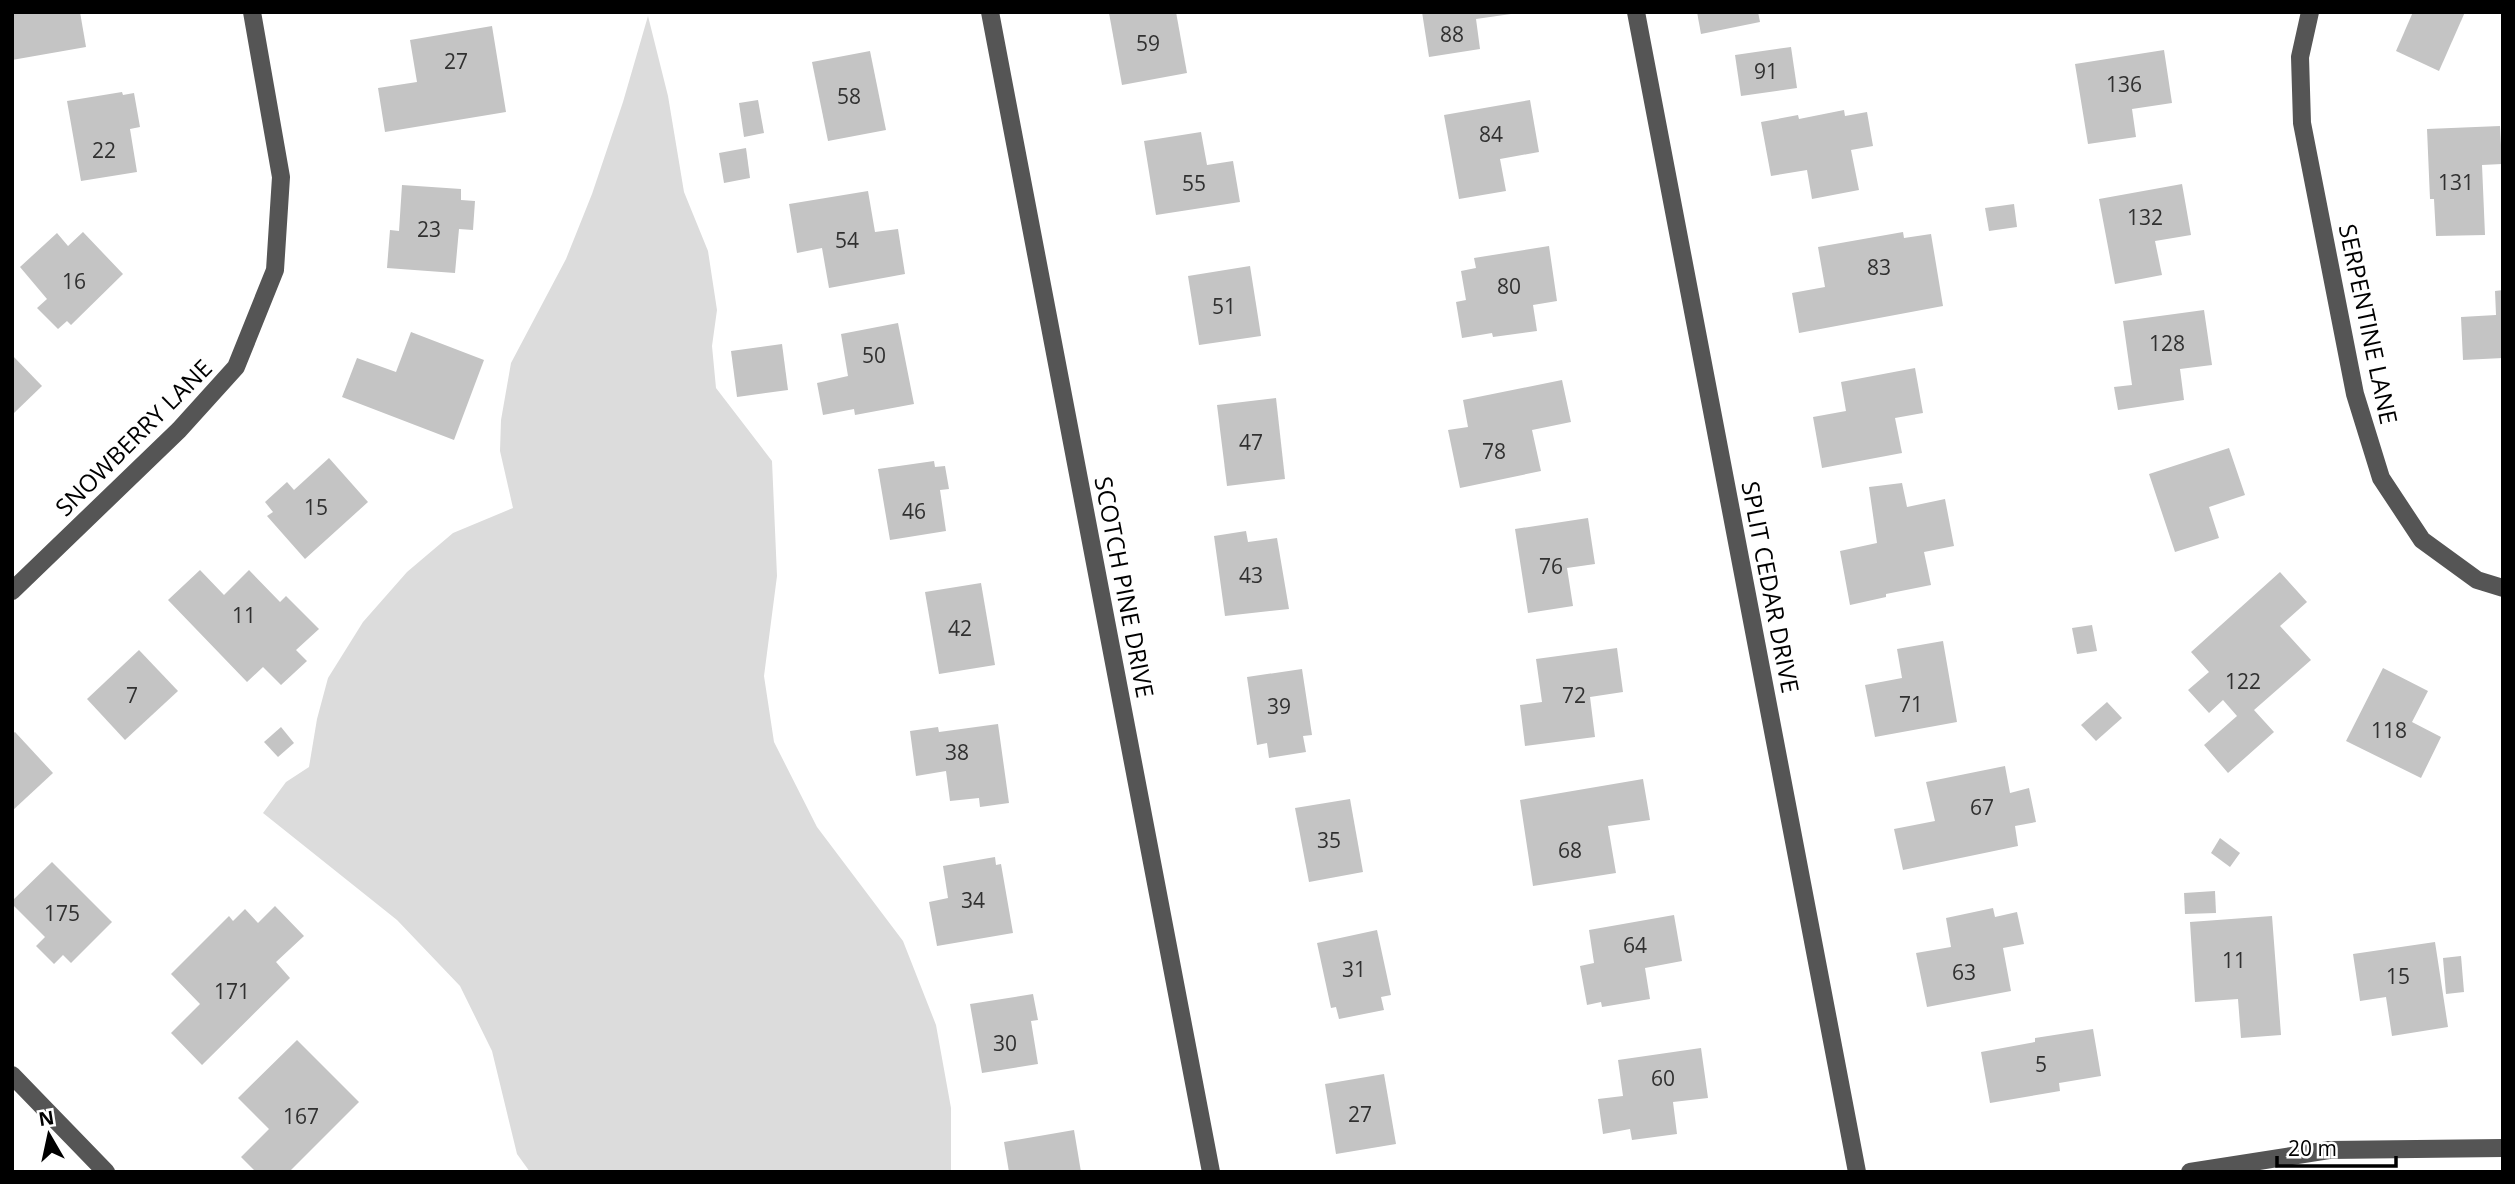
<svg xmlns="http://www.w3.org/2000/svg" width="2515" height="1184" viewBox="0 0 2515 1184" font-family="'Open Sans',sans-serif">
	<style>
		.green { fill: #dcdcdc }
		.building { fill: #c4c4c4 }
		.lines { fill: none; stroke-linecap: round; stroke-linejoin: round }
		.minor { stroke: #555; stroke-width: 18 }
		.labels { text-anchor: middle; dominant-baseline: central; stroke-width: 7; stroke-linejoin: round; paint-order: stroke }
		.number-label { font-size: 21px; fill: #313131 }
		.street-label { font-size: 24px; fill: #000; stroke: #fff }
	</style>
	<rect width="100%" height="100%" fill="#fff"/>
	<polygon class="green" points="648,16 668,96 684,192 708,251 717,310 712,346 716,388 772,461 777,576 764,676 774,742 817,827 903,941 936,1025 951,1108 951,1172 530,1172 517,1154 492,1051 460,986 397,920 263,813 286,782 309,767 317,719 328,678 363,622 407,572 453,533 513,508 500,451 501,420 511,363 566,259 592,194 623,102"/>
	<g class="building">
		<polygon points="12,12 80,12 86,47 12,60"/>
		<polygon points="1176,12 1187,73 1122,85 1109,13"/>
		<polygon points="1422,12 1511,12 1511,14 1476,19 1480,49 1429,57"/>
		<polygon points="1697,12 1758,12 1760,22 1701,34"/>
		<polygon points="2413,12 2465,12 2439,71 2396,51"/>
		<polygon points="492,26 506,112 385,132 378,88 417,82 410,40"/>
		<polygon points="1791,47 1797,88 1741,96 1735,55"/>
		<polygon points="2164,50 2172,103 2132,109 2136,137 2088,144 2075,64"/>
		<polygon points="870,51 886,130 828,141 812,62"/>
		<polygon points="122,92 123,95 134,93 140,127 130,129 137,172 81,181 67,101"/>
		<polygon points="758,100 764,133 744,137 739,103"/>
		<polygon points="1530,100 1539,152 1500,159 1506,191 1459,199 1444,115"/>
		<polygon points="1844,110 1845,116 1867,112 1873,146 1851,150 1859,190 1812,199 1807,170 1771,176 1761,122 1798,115 1799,119"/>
		<polygon points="2500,126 2502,164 2482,165 2485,235 2436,236 2434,199 2430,199 2427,129"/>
		<polygon points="1201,132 1207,165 1233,161 1240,202 1156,215 1144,141"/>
		<polygon points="746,148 750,178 724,183 719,153"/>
		<polygon points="2182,184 2191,235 2155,241 2162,275 2115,284 2099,199"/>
		<polygon points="402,185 461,189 461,200 475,201 473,230 459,229 455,273 387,268 390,230 399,231"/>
		<polygon points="868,191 875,232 898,229 905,274 829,288 822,248 797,253 789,204"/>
		<polygon points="2014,204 2017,227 1989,231 1985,208"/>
		<polygon points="83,232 123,274 71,325 67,321 58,329 37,308 47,299 20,267 57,233 68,246"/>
		<polygon points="1903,232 1904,238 1931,234 1943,306 1799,333 1792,293 1825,287 1818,247"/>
		<polygon points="1549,246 1557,301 1533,305 1537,331 1493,337 1492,333 1462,338 1456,302 1466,300 1461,271 1476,268 1474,258"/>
		<polygon points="1250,266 1261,336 1199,345 1188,276"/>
		<polygon points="2503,290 2503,358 2463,360 2461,317 2496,315 2495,291"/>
		<polygon points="2204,310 2212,365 2180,369 2184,400 2118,410 2114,387 2132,385 2123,321"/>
		<polygon points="898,323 914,404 855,415 854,409 823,415 817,383 848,376 841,334"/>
		<polygon points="411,332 484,360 454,440 342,397 357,358 396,372"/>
		<polygon points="782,344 788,390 737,397 731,351"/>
		<polygon points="12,355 42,386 14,413 12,411"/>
		<polygon points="1915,368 1923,413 1895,418 1902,453 1822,468 1813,417 1846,411 1841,382"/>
		<polygon points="1562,380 1571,422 1532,430 1541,471 1460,488 1448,430 1468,427 1463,400"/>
		<polygon points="1276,398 1285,479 1227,486 1217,405"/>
		<polygon points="2229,448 2245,495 2209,507 2219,538 2175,552 2149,474"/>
		<polygon points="329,458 368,502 305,559 267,516 273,512 265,502 287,482 294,490"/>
		<polygon points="934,461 935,467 945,466 949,489 940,490 946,531 890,540 878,469"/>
		<polygon points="1902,483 1907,507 1945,499 1954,546 1924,552 1931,585 1886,594 1886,597 1850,605 1840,551 1877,543 1869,487"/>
		<polygon points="1588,518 1595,564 1567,568 1573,606 1528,613 1515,529"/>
		<polygon points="1246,531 1248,542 1277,538 1289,609 1225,616 1214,536"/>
		<polygon points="200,570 224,595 249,570 280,602 286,596 319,629 296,650 307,661 281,685 263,667 247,682 168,600"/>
		<polygon points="2280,572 2307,602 2280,626 2311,660 2254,710 2274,732 2228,773 2204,745 2237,716 2223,700 2209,713 2188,690 2209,672 2191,652"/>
		<polygon points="981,583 995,665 939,674 925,592"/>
		<polygon points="2092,625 2097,651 2077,654 2072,628"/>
		<polygon points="1943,641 1957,722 1875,737 1865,685 1902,678 1897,649"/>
		<polygon points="1617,648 1623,692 1590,697 1595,737 1525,746 1520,705 1542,702 1536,659"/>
		<polygon points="139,650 178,691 125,740 87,699"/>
		<polygon points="2383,668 2428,691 2412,722 2441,737 2421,778 2346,741"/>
		<polygon points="1302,669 1312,735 1303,736 1306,752 1269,758 1267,743 1257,745 1247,677"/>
		<polygon points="2107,702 2122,718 2096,741 2081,725"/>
		<polygon points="998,724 1009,803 980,807 979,798 950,801 946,771 916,776 910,731 938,727 939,732"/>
		<polygon points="281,727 294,743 278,757 264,742"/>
		<polygon points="15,732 53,773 12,811 12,734"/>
		<polygon points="2005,766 2010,793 2029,788 2036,822 2015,826 2018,846 1903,870 1894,829 1935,821 1926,782"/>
		<polygon points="1643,779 1650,820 1608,826 1616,873 1533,886 1520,800"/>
		<polygon points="1350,799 1363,872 1309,882 1295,808"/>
		<polygon points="2220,838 2240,853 2230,867 2211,853"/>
		<polygon points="995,857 996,865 1001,864 1013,933 937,946 929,902 948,898 943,866"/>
		<polygon points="52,862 112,922 71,963 63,955 54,964 36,946 45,937 12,904 12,901"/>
		<polygon points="2215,891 2216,913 2185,914 2184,893"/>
		<polygon points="275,906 304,936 276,962 290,978 202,1065 171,1033 200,1004 171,974 229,916 233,921 245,909 258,923"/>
		<polygon points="1993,908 1995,917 2017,912 2024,944 2003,948 2011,991 1927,1007 1916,953 1951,947 1946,918"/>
		<polygon points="1674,915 1682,961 1645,968 1650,999 1602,1007 1601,1002 1587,1005 1580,966 1594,963 1589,930"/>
		<polygon points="2272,916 2281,1035 2241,1038 2238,999 2195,1002 2190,922"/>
		<polygon points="1377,930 1391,995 1381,997 1384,1010 1339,1019 1336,1007 1331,1008 1317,943"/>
		<polygon points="2435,942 2448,1027 2392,1036 2386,997 2360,1001 2353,954"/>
		<polygon points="2461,956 2464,992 2446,994 2443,958"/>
		<polygon points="1033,994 1038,1020 1031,1021 1038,1064 982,1073 970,1004"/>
		<polygon points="2093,1029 2101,1076 2059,1083 2060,1091 1990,1103 1981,1052 2035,1042 2035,1038"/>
		<polygon points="297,1040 359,1102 289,1172 256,1172 241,1157 269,1129 238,1098"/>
		<polygon points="1701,1048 1708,1098 1673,1102 1677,1134 1632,1140 1630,1129 1603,1134 1598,1099 1623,1096 1618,1060"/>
		<polygon points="1384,1074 1396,1144 1336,1154 1325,1084"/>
		<polygon points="1074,1130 1081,1172 1009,1172 1004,1142"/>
	</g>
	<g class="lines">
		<g class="minor">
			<polyline points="990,12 1211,1172"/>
			<polyline points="1636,12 1857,1172"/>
			<polyline points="2310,12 2300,57 2302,123 2355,394 2381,478 2422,540 2477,580 2503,588"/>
			<polyline points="12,591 179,430 236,367 275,270 281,177 252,12"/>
			<polyline points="12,1075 106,1172"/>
			<polyline points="2190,1172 2329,1150 2503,1148"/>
		</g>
	</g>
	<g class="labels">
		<g class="number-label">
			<text x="1452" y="34">88</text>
			<text x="1148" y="43">59</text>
			<text x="456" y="61">27</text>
			<text x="1766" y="71">91</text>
			<text x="2124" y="84">136</text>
			<text x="849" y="96">58</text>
			<text x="1491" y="134">84</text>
			<text x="104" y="150">22</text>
			<text x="2456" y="182">131</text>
			<text x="1194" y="183">55</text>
			<text x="2145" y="217">132</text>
			<text x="429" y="229">23</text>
			<text x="847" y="240">54</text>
			<text x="1879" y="267">83</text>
			<text x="74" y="281">16</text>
			<text x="1509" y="286">80</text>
			<text x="1224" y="306">51</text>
			<text x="2167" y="343">128</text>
			<text x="874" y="355">50</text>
			<text x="1251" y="442">47</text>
			<text x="1494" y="451">78</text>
			<text x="316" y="507">15</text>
			<text x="914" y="511">46</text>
			<text x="1551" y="566">76</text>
			<text x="1251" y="575">43</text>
			<text x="244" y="615">11</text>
			<text x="960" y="628">42</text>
			<text x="2243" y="681">122</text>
			<text x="132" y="695">7</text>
			<text x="1574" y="695">72</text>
			<text x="1911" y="704">71</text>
			<text x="1279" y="706">39</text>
			<text x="2389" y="730">118</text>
			<text x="957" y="752">38</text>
			<text x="1982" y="807">67</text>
			<text x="1329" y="840">35</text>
			<text x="1570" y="850">68</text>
			<text x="973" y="900">34</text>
			<text x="62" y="913">175</text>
			<text x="1635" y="945">64</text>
			<text x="2234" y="960">11</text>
			<text x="1354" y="969">31</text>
			<text x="1964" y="972">63</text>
			<text x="2398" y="976">15</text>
			<text x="232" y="991">171</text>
			<text x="1005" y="1043">30</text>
			<text x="2041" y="1064">5</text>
			<text x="1663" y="1078">60</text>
			<text x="1360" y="1114">27</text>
			<text x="301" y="1116">167</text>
		</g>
		<g class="street-label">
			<text transform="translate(2369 324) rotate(78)">SERPENTINE LANE</text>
			<text transform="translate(133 437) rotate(-45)">SNOWBERRY LANE</text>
			<text transform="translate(1125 587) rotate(79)">SCOTCH PINE DRIVE</text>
			<text transform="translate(1771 587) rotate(79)">SPLIT CEDAR DRIVE</text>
		</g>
	</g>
	<rect width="2515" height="1184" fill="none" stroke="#000000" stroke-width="28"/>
	<g transform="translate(49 1135) rotate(351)" stroke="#ffffff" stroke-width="5" paint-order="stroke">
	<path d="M0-5L12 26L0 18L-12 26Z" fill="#000000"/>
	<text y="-10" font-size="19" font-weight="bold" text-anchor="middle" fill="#000000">N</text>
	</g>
	<path d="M2277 1156v10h119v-10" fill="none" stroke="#000000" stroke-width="3.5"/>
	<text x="2288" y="1156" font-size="21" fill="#000000" stroke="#ffffff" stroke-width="5" paint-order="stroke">20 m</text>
</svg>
